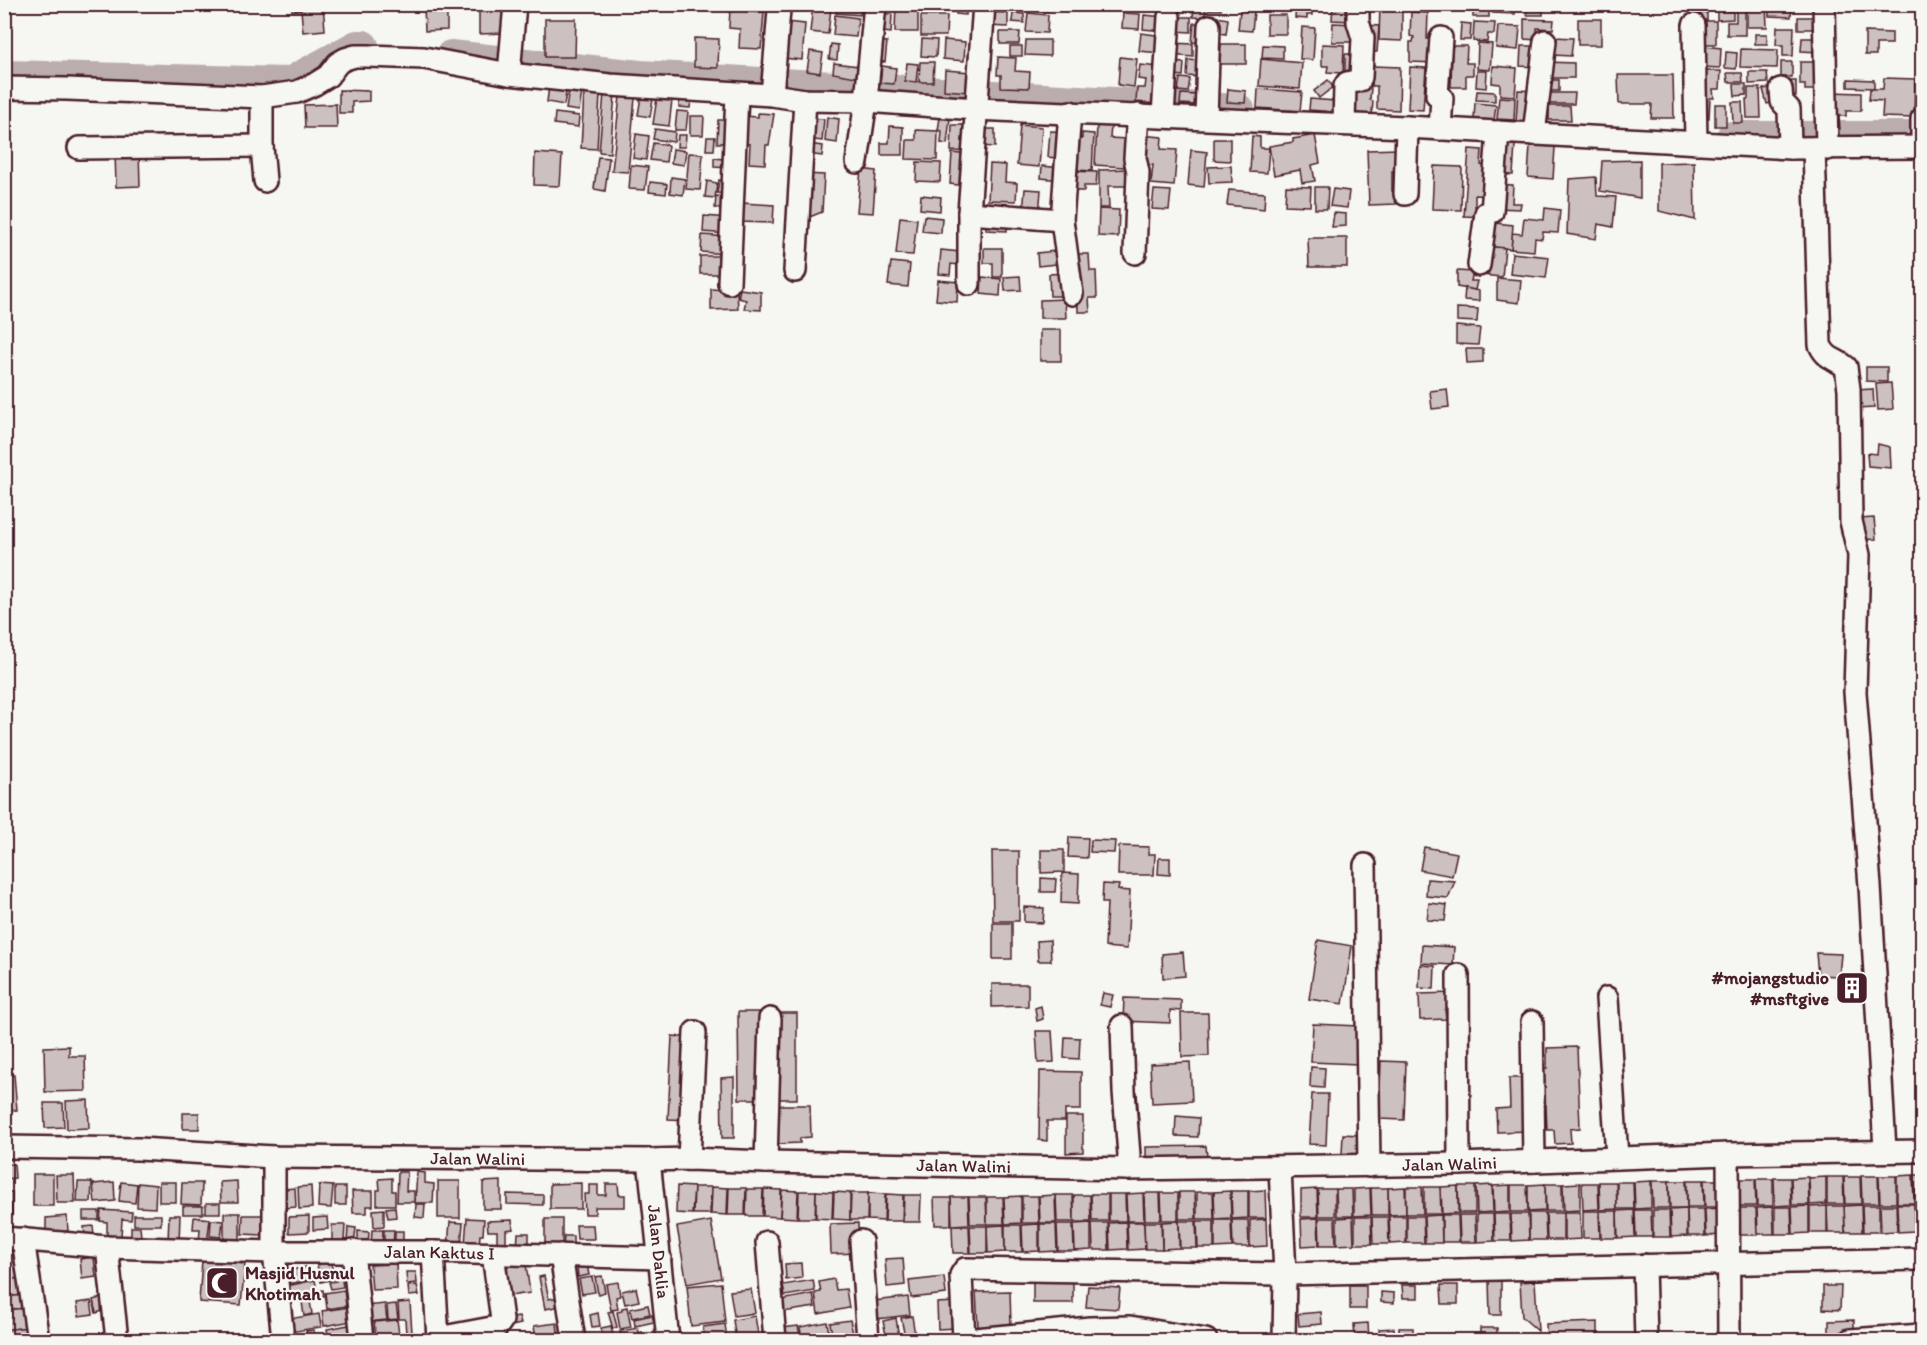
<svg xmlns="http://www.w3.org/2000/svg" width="1927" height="1345" viewBox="0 0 1927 1345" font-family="Itim,sans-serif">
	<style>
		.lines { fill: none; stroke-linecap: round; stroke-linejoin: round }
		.river { stroke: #bbadae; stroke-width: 32 }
		.building { fill: #ccc1c0; stroke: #4a1f2b; stroke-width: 1.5 }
		.minor-casing { stroke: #4a1f2b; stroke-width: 26 }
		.minor { stroke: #f6f6f2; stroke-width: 21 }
		.labels { text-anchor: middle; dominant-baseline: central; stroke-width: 4.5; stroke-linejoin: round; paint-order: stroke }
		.poi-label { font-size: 18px; font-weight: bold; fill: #4a1f2b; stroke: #f6f6f2; text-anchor: end }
		.street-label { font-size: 18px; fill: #4a1f2b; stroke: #f6f6f2 }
	</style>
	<rect width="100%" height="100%" fill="#f6f6f2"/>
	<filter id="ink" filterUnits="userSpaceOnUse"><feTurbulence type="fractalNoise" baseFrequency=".0167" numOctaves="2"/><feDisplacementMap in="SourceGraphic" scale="12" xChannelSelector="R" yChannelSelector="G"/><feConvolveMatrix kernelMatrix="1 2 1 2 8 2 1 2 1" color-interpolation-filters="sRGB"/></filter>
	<g filter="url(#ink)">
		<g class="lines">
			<g class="river">
				<polyline points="451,56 640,76 1239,110"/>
				<polyline points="4,76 289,83 357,46 363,46"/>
				<polyline points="1732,137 1922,137"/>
			</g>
		</g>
		<g class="building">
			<polygon points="292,4 323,4 325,30 303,32 301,10 292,11"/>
			<polygon points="479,4 505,4 505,33 479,34"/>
			<polygon points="836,4 861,4 860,15 836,13"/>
			<polygon points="896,4 918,4 918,32 895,32"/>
			<rect x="933" y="4" width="21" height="8"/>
			<polygon points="956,4 966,4 966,15 956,14"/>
			<polygon points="990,4 1020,4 1020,11 990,10"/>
			<polygon points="1035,4 1048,4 1048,11 1035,10"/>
			<polygon points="1133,4 1156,4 1155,10 1133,8"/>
			<polygon points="1161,4 1183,4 1183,8 1178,8 1177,16 1161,15"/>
			<polygon points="1194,4 1206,4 1205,18 1193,17"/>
			<polygon points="1209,4 1221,4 1221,10 1208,10"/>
			<polygon points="1296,4 1312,4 1312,15 1307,15 1307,19 1295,18"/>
			<polygon points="1333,4 1352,4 1351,21 1332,20"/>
			<polygon points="1380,4 1402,4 1402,41 1379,40"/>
			<rect x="1473" y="4" width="16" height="13"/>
			<polygon points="1494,4 1516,4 1515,14 1493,13"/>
			<rect x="1527" y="4" width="16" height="11"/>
			<polygon points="1717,4 1727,4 1727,11 1733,11 1733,19 1717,20"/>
			<polygon points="1736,4 1745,4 1745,35 1727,35 1727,22 1736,22"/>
			<polygon points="1747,4 1766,4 1767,27 1747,27"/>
			<polygon points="1769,4 1792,4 1791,17 1769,16"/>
			<polygon points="424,6 447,6 447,30 425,31"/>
			<polygon points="813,6 831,8 828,34 810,32"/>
			<polygon points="730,9 764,12 761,49 739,48 740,29 729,28"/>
			<polygon points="1240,10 1254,11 1252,31 1238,30"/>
			<polygon points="988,12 1008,13 1008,27 987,26"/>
			<polygon points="1411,12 1428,13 1427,39 1437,39 1436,63 1410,62 1410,42 1413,42 1414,37 1410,36"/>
			<polygon points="877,13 892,14 891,33 876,31"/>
			<polygon points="1013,13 1024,14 1024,23 1012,22"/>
			<polygon points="1028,13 1048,15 1047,33 1026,32"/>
			<polygon points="1123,13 1140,14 1139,29 1122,28"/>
			<polygon points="1700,13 1707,13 1707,21 1716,21 1716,44 1700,44"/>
			<polygon points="835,15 858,18 856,37 833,35"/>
			<polygon points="1144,15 1164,17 1163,31 1143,29"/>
			<rect x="1267" y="15" width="19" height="19"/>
			<polygon points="921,16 947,16 946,36 921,36"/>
			<polygon points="1212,16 1228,19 1226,34 1210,31"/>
			<polygon points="1173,17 1191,17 1191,32 1173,31"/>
			<rect x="1798" y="17" width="20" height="12"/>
			<polygon points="545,19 576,19 575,57 545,57"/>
			<polygon points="1524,19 1554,20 1553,29 1537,28 1537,40 1524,39"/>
			<rect x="1578" y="19" width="23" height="26"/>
			<polygon points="786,22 805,24 802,60 783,58"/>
			<polygon points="1474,22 1495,23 1494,34 1488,34 1487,42 1473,41"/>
			<polygon points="1194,23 1203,23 1202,43 1192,42"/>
			<polygon points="1333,23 1355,24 1355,42 1332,42"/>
			<polygon points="1461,23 1471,24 1470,40 1460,40"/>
			<polygon points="1365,25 1379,26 1377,52 1364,51"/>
			<polygon points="1498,26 1520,27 1518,50 1496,48"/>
			<polygon points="1302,27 1315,28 1313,60 1300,59"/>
			<polygon points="1777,27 1794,27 1793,56 1783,56 1783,45 1776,45"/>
			<polygon points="1000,32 1020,32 1019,44 1000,44"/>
			<polygon points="1865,32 1892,33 1892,44 1876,44 1876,55 1865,55"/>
			<polygon points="1141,33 1163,36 1161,53 1139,51"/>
			<rect x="1755" y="34" width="12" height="10"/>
			<polygon points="1554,37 1573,38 1571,56 1553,55"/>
			<polygon points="694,38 719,39 718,68 694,67"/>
			<polygon points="1802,38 1819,38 1819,52 1801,51"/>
			<polygon points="922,39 937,40 936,57 921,56"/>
			<polygon points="944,40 965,42 964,61 943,59"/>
			<polygon points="1026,40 1050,40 1050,56 1025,55"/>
			<polygon points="875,41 887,42 885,62 873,61"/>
			<polygon points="1170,43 1193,44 1193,57 1170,55"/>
			<polygon points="1478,43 1492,44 1490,70 1477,69"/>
			<polygon points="831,44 838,45 837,60 829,59"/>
			<polygon points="1221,44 1246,44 1246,64 1220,64"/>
			<polygon points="1322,44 1344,45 1343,73 1327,72 1328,66 1322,66"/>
			<polygon points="1263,45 1283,46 1283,59 1262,58"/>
			<rect x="1010" y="46" width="12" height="10"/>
			<polygon points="1452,46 1467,46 1466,63 1473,63 1473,75 1466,75 1466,87 1451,87"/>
			<polygon points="1521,46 1536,46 1535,67 1520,66"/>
			<polygon points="1704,46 1721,48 1720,68 1703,67"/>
			<polygon points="1741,49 1778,50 1777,68 1740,67"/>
			<polygon points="810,51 823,53 820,73 807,71"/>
			<polygon points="1726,52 1737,53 1736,69 1725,68"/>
			<rect x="1345" y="54" width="9" height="20"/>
			<polygon points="998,57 1016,58 1015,71 1030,72 1029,88 1001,87 1001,75 997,75"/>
			<polygon points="1120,57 1137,59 1134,87 1118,85"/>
			<polygon points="1261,59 1302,63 1300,89 1259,86"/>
			<polygon points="1188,60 1202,61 1200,77 1187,76"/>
			<polygon points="920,62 934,62 933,82 919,82"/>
			<polygon points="1170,62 1184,63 1183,76 1169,74"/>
			<polygon points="1546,62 1574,63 1574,78 1546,78"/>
			<rect x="1781" y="62" width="11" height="15"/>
			<polygon points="1800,62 1818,62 1818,90 1805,90 1805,85 1800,85"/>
			<polygon points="834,63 858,66 856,77 833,73"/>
			<polygon points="907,63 918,64 916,82 905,81"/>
			<polygon points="1140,65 1160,67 1157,104 1136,102 1137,88 1145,88 1146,80 1138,79"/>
			<polygon points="882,66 896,68 894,84 880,83"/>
			<polygon points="1373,66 1400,67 1399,110 1377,109 1377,86 1372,86"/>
			<polygon points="1493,66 1517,68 1515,96 1500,95 1500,84 1492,83"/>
			<polygon points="1410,67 1426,68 1423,110 1408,109"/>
			<polygon points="945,70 971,72 970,92 944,90"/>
			<polygon points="1477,71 1487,71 1486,88 1476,87"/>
			<polygon points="1699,71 1721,71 1720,89 1713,89 1714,98 1710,98 1709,118 1699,118"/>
			<polygon points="1749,72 1767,72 1768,83 1749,84"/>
			<polygon points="1727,73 1742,73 1743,82 1728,82"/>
			<polygon points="1618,75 1673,75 1674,118 1651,118 1652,104 1619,104"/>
			<polygon points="1180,78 1190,79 1188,92 1178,91"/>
			<polygon points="1884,78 1915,79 1914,118 1882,117 1883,101 1869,100 1870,89 1883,89"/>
			<polygon points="1848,79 1874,80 1874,88 1848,87"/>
			<polygon points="1328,80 1333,87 1319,98 1314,91"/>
			<rect x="1541" y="80" width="18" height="11"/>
			<polygon points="1786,81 1796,81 1796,96 1786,95"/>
			<polygon points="1734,84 1746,84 1746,95 1735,96"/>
			<polygon points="1347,85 1371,87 1370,100 1373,101 1372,114 1346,113"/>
			<polygon points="549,86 567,88 564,105 547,102"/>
			<polygon points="1773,87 1777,102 1767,104 1763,89"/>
			<polygon points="1748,88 1760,88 1761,118 1747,118 1746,99 1748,99"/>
			<polygon points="1228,89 1246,91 1245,103 1227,102"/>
			<polygon points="1258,89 1302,92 1300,111 1257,108"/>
			<polygon points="339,90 369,91 369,101 352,102 352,113 339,113"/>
			<polygon points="569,90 582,92 579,111 566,109"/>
			<polygon points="1518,90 1534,91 1532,123 1516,122"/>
			<polygon points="1477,91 1495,92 1495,101 1476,100"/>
			<polygon points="1830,92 1861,93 1861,111 1846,111 1846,116 1839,116 1840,129 1830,129"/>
			<polygon points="584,93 600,94 597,149 581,148"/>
			<polygon points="604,93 615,94 610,153 599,152"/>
			<polygon points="1549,93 1575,93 1574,104 1549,104"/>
			<polygon points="1181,94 1196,95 1196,105 1180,104"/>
			<polygon points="620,96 635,98 628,172 612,171"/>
			<polygon points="641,97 653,99 650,117 638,115"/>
			<polygon points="1499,97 1515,98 1514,120 1497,119"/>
			<polygon points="657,98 672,100 669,126 653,124"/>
			<polygon points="680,98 691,99 690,108 679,107"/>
			<polygon points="1310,99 1335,101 1334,112 1309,110"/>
			<polygon points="1732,102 1742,102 1743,123 1733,123"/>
			<polygon points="1475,103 1496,105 1494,120 1474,119"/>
			<polygon points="336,104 337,128 305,128 304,105"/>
			<rect x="1715" y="104" width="11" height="22"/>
			<polygon points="1549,106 1570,106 1571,120 1549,120"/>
			<polygon points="677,111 688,112 686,130 675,130"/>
			<polygon points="555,113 579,116 578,127 554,124"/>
			<polygon points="758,113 774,114 769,145 766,145 765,164 749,163 750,144 740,143 742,116 758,117"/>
			<polygon points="690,116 704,116 703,135 690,135"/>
			<polygon points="827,117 839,119 837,143 825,141"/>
			<polygon points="810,118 824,119 822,141 807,139"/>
			<polygon points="940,118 950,118 947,144 941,143 942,131 938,130"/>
			<polygon points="718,120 732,120 732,143 717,143"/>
			<polygon points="952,125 971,125 971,152 951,151"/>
			<polygon points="1020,125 1042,127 1039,167 1017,165"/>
			<polygon points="1097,125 1111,126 1110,138 1126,139 1124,167 1095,165"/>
			<polygon points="890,126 903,127 903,155 881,155 881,143 889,143"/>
			<polygon points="655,129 675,132 674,142 653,139"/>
			<polygon points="979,129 995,129 995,147 979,146"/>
			<polygon points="916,130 938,131 937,160 906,159 907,140 916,140"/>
			<polygon points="1050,131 1067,132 1065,159 1048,157"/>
			<polygon points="1082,133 1094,134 1092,171 1078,170 1078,158 1069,158 1070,138 1082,139"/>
			<polygon points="636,134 649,136 646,160 633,158"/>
			<polygon points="678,135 686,135 685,147 677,147"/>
			<polygon points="1140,135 1162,137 1161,149 1177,150 1174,186 1151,184 1153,165 1138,164"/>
			<polygon points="1315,135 1320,163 1312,165 1315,181 1302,183 1300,170 1274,175 1269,146 1293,142 1293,139"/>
			<polygon points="1252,136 1260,137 1260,148 1269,148 1267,173 1250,172"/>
			<polygon points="707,137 715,137 714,150 706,150"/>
			<polygon points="1214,139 1230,139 1230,161 1214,160"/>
			<polygon points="653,143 668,145 666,162 650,160"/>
			<polygon points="808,144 823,146 822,156 807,154"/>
			<polygon points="1499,144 1515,145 1513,175 1498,174"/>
			<polygon points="1530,145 1555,147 1553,179 1528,177"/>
			<polygon points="673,149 686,151 684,165 671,163"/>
			<polygon points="1399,149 1400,171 1392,171 1392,191 1396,191 1396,204 1369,205 1367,150"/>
			<polygon points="1469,149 1482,150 1481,165 1492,166 1490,196 1475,195 1475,206 1483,207 1482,217 1464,216"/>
			<polygon points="115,150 139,150 140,186 116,187"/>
			<polygon points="1191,150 1207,152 1204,187 1188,185"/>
			<polygon points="535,153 562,155 560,186 534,185"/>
			<polygon points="689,153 703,154 700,190 686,189"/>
			<polygon points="952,153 969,155 966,186 950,184"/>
			<polygon points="598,157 609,158 605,191 594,189"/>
			<polygon points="714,158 732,160 731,168 714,167"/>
			<polygon points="1640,160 1640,198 1600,191 1602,161"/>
			<polygon points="917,162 941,163 940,182 916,181"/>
			<polygon points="1694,162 1695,220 1659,211 1659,163"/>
			<polygon points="990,164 1006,165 1005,182 1017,183 1016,201 988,200"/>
			<polygon points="631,165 648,167 645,190 629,189"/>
			<polygon points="1042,166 1062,168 1061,180 1041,178"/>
			<polygon points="1231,166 1232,182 1209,183 1208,167"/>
			<polygon points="1434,166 1462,167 1461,210 1432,209"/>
			<polygon points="861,169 876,171 873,213 857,212"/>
			<polygon points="1131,169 1131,186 1108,186 1109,208 1099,208 1099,170"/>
			<polygon points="1069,171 1097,172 1096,186 1084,186 1084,191 1068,191"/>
			<polygon points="804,174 824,175 822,212 802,220"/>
			<polygon points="671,177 685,179 683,195 670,193"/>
			<polygon points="1596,177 1597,196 1616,197 1613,227 1598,224 1596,239 1567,234 1569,179"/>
			<polygon points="719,180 730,182 728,194 717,193"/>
			<polygon points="707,181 717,183 715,198 705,197"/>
			<polygon points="650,182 667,184 666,194 649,192"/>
			<polygon points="1497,184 1513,185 1512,203 1521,203 1520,209 1496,208"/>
			<polygon points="1286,186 1311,187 1310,206 1285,205"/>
			<polygon points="1315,187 1328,187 1327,209 1315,209"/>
			<polygon points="1025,189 1041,190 1039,215 1023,213"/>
			<polygon points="1333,189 1349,191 1347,208 1330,206"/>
			<polygon points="1154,190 1171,191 1169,210 1152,209"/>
			<polygon points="1229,190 1265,193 1264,209 1227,205"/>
			<polygon points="921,195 941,197 940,211 920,209"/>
			<polygon points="716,196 730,197 729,209 715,208"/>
			<polygon points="741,203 774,205 773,223 740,222"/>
			<polygon points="1545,208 1560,210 1558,233 1543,232 1542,239 1535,238 1534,251 1511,249 1512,233 1522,234 1524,218 1544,220"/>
			<polygon points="1099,209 1119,210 1118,237 1098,236"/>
			<polygon points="1334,213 1346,214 1346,226 1332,227"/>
			<polygon points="704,216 729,218 728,234 703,232"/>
			<polygon points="924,216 942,218 941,233 922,231"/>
			<polygon points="900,217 917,219 913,255 896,254"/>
			<polygon points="987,217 1007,219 1007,231 986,230"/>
			<polygon points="1487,222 1513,225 1511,249 1484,246"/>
			<polygon points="702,235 728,237 727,254 701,252"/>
			<polygon points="1308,238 1347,238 1347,267 1309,267"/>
			<polygon points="1484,246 1505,248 1502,277 1481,275"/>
			<polygon points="984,248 1002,248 1002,277 993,277 993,263 984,263"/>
			<polygon points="941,250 960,252 959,265 951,264 950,275 939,274"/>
			<polygon points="1055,251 1056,264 1038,266 1037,253"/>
			<polygon points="1512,253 1549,257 1546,278 1510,274"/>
			<polygon points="1077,254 1089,254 1090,271 1096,271 1097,298 1089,298 1090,312 1078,312"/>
			<polygon points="700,256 724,256 723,274 700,274"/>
			<polygon points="891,262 910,264 908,287 888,285"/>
			<polygon points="1457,271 1473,272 1471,281 1477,281 1475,290 1457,287"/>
			<polygon points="1065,273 1065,296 1050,296 1049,274"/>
			<polygon points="1020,276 1021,290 1005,291 1004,277"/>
			<polygon points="982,277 1001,279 1000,296 981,294"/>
			<polygon points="1497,278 1521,280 1519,303 1497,300"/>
			<polygon points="938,280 958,282 957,302 936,300"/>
			<polygon points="1465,288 1479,291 1479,301 1464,300"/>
			<polygon points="711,289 737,291 738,309 711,310"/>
			<polygon points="740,289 761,292 761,310 744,309 746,300 738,298"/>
			<polygon points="1065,299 1066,318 1040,318 1040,300"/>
			<polygon points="1457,308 1478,309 1477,322 1457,321"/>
			<polygon points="1456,326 1480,328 1478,345 1456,344"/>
			<rect x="1040" y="330" width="21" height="31"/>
			<polygon points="1466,349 1483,349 1483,362 1467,363"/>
			<polygon points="1866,367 1887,367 1887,382 1866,381"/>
			<polygon points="1891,383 1893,409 1878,410 1876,384"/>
			<polygon points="1447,389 1449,407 1432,409 1430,391"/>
			<polygon points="1873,389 1874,408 1856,409 1855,390"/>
			<polygon points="1878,444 1890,447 1891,468 1868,466 1867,453 1877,454"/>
			<polygon points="1874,518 1876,539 1861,540 1859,519"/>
			<polygon points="1069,837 1088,838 1087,858 1068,857"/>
			<polygon points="1091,840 1115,841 1114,853 1090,852"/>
			<polygon points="1119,846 1149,847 1148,854 1155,854 1154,875 1118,875"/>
			<polygon points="1424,847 1457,853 1452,876 1420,870"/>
			<polygon points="1041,850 1064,850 1064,872 1041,873"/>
			<polygon points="992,851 1019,851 1019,921 993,921"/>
			<polygon points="1159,858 1170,858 1170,875 1158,874"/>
			<polygon points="1062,873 1079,874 1078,904 1061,903"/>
			<polygon points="1041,878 1056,879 1055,892 1041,892"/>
			<polygon points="1427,879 1455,881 1448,898 1426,896"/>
			<polygon points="1103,884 1119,885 1118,890 1130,891 1127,949 1105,947 1107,903 1102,903"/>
			<polygon points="1429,903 1447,905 1445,921 1427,920"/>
			<polygon points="1024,907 1044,908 1043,923 1024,922"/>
			<rect x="993" y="923" width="19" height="36"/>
			<polygon points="1050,940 1051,961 1038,961 1037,941"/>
			<polygon points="1318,940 1352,946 1343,1004 1309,999"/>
			<polygon points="1422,945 1454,947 1453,965 1421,963"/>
			<polygon points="1183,952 1185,976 1163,978 1162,954"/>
			<polygon points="1816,953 1841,954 1839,976 1818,975"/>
			<polygon points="1420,965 1435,966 1434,989 1419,988"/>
			<polygon points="1839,976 1866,980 1863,998 1838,997"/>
			<polygon points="992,984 1028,984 1028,1006 992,1007"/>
			<polygon points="1103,993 1113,995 1110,1007 1100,1005"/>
			<polygon points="1453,993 1454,1009 1445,1010 1446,1019 1420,1020 1419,994"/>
			<polygon points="1124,998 1181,1000 1181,1011 1170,1010 1170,1023 1123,1021"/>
			<polygon points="1041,1006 1043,1019 1037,1021 1035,1008"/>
			<polygon points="738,1012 759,1012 760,1099 739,1099"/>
			<rect x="776" y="1013" width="21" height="86"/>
			<polygon points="1181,1013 1208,1013 1209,1056 1182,1057"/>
			<polygon points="1313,1024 1359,1026 1358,1064 1311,1062"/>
			<polygon points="1036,1031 1052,1031 1054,1062 1038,1063"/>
			<polygon points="10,1033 11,1047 4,1048 4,1034"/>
			<polygon points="672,1036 683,1037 682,1055 691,1055 688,1120 668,1119"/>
			<polygon points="1065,1037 1080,1038 1079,1059 1064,1058"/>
			<polygon points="69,1046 69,1056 85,1056 86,1091 45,1092 44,1047"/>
			<polygon points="1577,1047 1580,1128 1570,1129 1571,1143 1555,1144 1554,1130 1547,1130 1546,1105 1537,1105 1535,1068 1547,1068 1547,1048"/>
			<polygon points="1381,1061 1406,1062 1404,1120 1379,1119"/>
			<polygon points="1190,1062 1192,1101 1152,1103 1150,1064"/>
			<polygon points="1311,1067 1325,1068 1324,1088 1310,1087"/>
			<polygon points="1040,1071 1081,1072 1081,1110 1065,1110 1065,1121 1047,1121 1047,1141 1039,1140"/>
			<polygon points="4,1075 14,1075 17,1110 4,1111"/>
			<polygon points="734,1077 734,1138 722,1138 721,1078"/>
			<polygon points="1509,1078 1524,1078 1529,1131 1497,1132 1496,1109 1510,1108"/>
			<polygon points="1126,1092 1137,1092 1139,1124 1129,1125"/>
			<polygon points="1312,1094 1328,1094 1326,1145 1309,1144"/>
			<polygon points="88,1100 89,1128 67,1129 66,1101"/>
			<polygon points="44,1103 63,1103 64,1127 45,1128"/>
			<polygon points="776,1105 810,1105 811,1137 800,1138 800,1143 777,1144"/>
			<rect x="183" y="1113" width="16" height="16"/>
			<polygon points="1066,1116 1083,1116 1083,1152 1066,1153"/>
			<polygon points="1176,1116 1199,1118 1198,1137 1175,1136"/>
			<polygon points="1343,1134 1358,1135 1357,1155 1342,1154"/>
			<polygon points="1206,1146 1207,1157 1146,1158 1146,1147"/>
			<polygon points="4,1164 14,1164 15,1178 4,1179"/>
			<polygon points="398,1172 407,1172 406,1191 414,1191 414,1202 397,1202"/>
			<polygon points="417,1172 425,1173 425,1183 434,1184 433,1203 415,1203"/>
			<rect x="33" y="1174" width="20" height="32"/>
			<polygon points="56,1175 74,1175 75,1203 57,1203"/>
			<polygon points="1913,1175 1914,1203 1897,1203 1897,1176"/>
			<polygon points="1914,1175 1922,1175 1922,1202 1915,1202"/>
			<polygon points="1861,1176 1878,1176 1879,1203 1862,1203"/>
			<polygon points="1879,1176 1896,1176 1896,1203 1880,1203"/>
			<polygon points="1808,1177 1809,1205 1792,1205 1791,1178"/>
			<polygon points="1826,1177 1826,1204 1810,1205 1809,1178"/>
			<polygon points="1827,1177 1843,1177 1844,1204 1827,1204"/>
			<polygon points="1844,1177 1860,1177 1861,1204 1845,1204"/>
			<polygon points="392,1178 392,1191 395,1191 395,1205 377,1205 377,1190 380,1190 379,1179"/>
			<polygon points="1774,1178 1790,1178 1791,1205 1775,1206"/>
			<polygon points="1739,1179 1755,1179 1756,1206 1740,1206"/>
			<polygon points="1756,1179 1773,1179 1773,1206 1757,1206"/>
			<polygon points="1687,1180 1703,1180 1704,1207 1687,1207"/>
			<polygon points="1704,1180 1721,1180 1721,1207 1705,1207"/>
			<polygon points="237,1181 238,1202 221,1202 220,1182"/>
			<rect x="438" y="1181" width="22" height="37"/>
			<polygon points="501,1181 501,1209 483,1209 483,1182"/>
			<polygon points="1651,1181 1651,1208 1635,1209 1634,1182"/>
			<polygon points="1652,1181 1669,1181 1669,1208 1653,1208"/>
			<polygon points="1669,1181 1686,1181 1687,1208 1670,1208"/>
			<polygon points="78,1182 92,1182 91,1202 77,1202"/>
			<polygon points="114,1182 115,1201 95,1203 93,1184"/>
			<polygon points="121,1182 137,1184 135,1203 119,1201"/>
			<rect x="159" y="1182" width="17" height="20"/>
			<polygon points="1599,1182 1616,1182 1617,1209 1600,1210"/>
			<polygon points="1617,1182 1633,1182 1634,1209 1617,1209"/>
			<polygon points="138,1183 156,1185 155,1208 137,1207"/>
			<polygon points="182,1183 202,1183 201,1205 181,1204"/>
			<polygon points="581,1183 581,1209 550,1209 550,1184"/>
			<polygon points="1580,1183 1580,1210 1564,1211 1563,1184"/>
			<polygon points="1582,1183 1598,1183 1599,1209 1583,1210"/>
			<polygon points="606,1184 618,1184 619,1195 625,1195 625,1207 595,1207 595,1214 585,1214 584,1194 589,1194 589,1185 598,1185 598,1195 606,1195"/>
			<polygon points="1545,1184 1562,1184 1562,1211 1546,1211"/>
			<polygon points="1545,1184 1545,1211 1528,1212 1528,1185"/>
			<polygon points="319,1185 333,1186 331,1208 318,1207"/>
			<polygon points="1492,1185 1493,1212 1477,1213 1476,1186"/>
			<polygon points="1510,1185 1510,1212 1494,1213 1493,1186"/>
			<polygon points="1511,1185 1527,1185 1528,1212 1511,1212"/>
			<polygon points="311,1186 312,1208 299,1209 298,1187"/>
			<polygon points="677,1186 694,1187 692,1214 676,1213"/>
			<polygon points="1458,1186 1458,1213 1442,1214 1441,1187"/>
			<polygon points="1458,1186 1475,1186 1475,1213 1459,1213"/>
			<rect x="335" y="1187" width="11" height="18"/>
			<polygon points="694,1187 711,1187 710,1214 693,1214"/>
			<polygon points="712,1187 728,1188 727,1215 711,1214"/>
			<polygon points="1405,1187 1406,1214 1389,1215 1388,1188"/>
			<polygon points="1406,1187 1422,1187 1423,1214 1406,1214"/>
			<polygon points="1424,1187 1440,1187 1441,1214 1424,1214"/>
			<polygon points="295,1188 296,1207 285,1208 284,1189"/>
			<polygon points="729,1188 746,1188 745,1215 728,1215"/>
			<polygon points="1370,1188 1371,1215 1354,1216 1354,1189"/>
			<polygon points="1371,1188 1388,1188 1388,1215 1372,1215"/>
			<polygon points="747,1189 763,1189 762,1216 746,1216"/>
			<polygon points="764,1189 781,1190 780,1217 763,1216"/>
			<polygon points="1317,1189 1318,1217 1301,1217 1301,1190"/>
			<polygon points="1318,1189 1335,1189 1335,1216 1319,1216"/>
			<polygon points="1336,1189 1352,1189 1353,1216 1337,1216"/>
			<polygon points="782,1190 798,1191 797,1218 780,1217"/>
			<polygon points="1265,1190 1266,1218 1249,1218 1249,1191"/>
			<polygon points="352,1191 373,1191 373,1206 367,1206 367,1213 353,1213"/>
			<polygon points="799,1191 816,1191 815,1218 798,1218"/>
			<polygon points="816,1191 833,1192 832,1219 816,1218"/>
			<polygon points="1230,1191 1231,1218 1215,1219 1214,1192"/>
			<polygon points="1231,1191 1248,1191 1248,1218 1232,1219"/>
			<rect x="4" y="1192" width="8" height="23"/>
			<polygon points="834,1192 850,1193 850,1220 833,1219"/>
			<polygon points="1179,1192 1195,1192 1196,1219 1179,1219"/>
			<polygon points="1197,1192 1213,1192 1214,1219 1197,1219"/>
			<polygon points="851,1193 868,1193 867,1220 850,1220"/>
			<polygon points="868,1193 885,1194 884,1221 868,1220"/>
			<polygon points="1143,1193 1144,1221 1127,1221 1126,1194"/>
			<polygon points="1144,1193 1160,1193 1161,1220 1145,1220"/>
			<polygon points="1161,1193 1178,1193 1178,1220 1162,1220"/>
			<polygon points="507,1194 543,1195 543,1205 507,1204"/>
			<polygon points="886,1194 903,1195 902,1221 885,1221"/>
			<polygon points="1091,1194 1108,1194 1108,1221 1092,1221"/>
			<polygon points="1109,1194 1125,1194 1126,1221 1109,1221"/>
			<polygon points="904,1195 921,1195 920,1222 903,1222"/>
			<polygon points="1055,1195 1056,1223 1040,1223 1039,1196"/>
			<polygon points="1056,1195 1073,1195 1074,1222 1057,1222"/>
			<polygon points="1074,1195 1090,1195 1091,1222 1074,1222"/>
			<polygon points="1021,1196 1021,1223 1005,1224 1004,1197"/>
			<polygon points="1022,1196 1038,1196 1039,1223 1022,1223"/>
			<polygon points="951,1197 968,1197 969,1224 952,1225"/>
			<polygon points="969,1197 986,1197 987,1224 970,1224"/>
			<polygon points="987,1197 1003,1197 1004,1224 987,1224"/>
			<polygon points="934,1198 951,1198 951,1225 935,1225"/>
			<rect x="206" y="1203" width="14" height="10"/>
			<polygon points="416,1204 425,1204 424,1218 415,1217"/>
			<polygon points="1897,1204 1914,1204 1914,1231 1898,1232"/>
			<rect x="1915" y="1204" width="7" height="27"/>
			<polygon points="1861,1205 1862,1232 1845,1232 1844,1206"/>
			<polygon points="1862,1205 1879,1205 1879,1232 1863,1232"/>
			<polygon points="1880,1205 1896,1205 1897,1231 1881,1232"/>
			<rect x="183" y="1206" width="20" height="8"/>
			<polygon points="1809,1206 1809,1233 1793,1234 1792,1207"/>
			<polygon points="1827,1206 1844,1206 1845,1233 1828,1233"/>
			<polygon points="1827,1206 1827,1233 1810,1233 1810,1207"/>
			<polygon points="395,1207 396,1217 388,1218 386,1208"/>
			<polygon points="1773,1207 1774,1234 1758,1234 1757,1208"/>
			<polygon points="1775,1207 1791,1207 1792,1234 1775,1234"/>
			<polygon points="1721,1208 1722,1235 1706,1236 1705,1209"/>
			<polygon points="1740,1208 1756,1208 1757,1235 1740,1235"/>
			<polygon points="384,1209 384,1226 374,1227 373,1210"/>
			<polygon points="1687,1209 1687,1236 1671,1237 1670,1210"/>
			<polygon points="1687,1209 1704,1209 1705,1236 1688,1236"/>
			<polygon points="101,1210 132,1212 131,1220 122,1219 121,1237 107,1236 107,1222 100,1221"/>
			<polygon points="1634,1210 1635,1237 1618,1238 1617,1211"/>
			<polygon points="1635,1210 1651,1210 1652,1237 1636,1237"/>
			<polygon points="1653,1210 1669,1210 1670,1237 1653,1237"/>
			<rect x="83" y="1211" width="16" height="9"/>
			<polygon points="1583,1211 1599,1211 1600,1238 1583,1238"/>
			<polygon points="1600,1211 1617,1211 1617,1238 1601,1238"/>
			<polygon points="1564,1212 1580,1212 1581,1239 1564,1240"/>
			<polygon points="224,1213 240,1213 240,1241 224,1240"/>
			<polygon points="1529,1213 1545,1213 1546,1240 1529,1240"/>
			<polygon points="1546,1213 1563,1213 1563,1240 1547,1240"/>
			<polygon points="1477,1214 1493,1214 1494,1241 1477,1242"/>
			<polygon points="1494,1214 1510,1214 1511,1241 1495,1241"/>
			<polygon points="1511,1214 1528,1214 1529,1240 1512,1241"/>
			<rect x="134" y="1215" width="27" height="10"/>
			<polygon points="169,1215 180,1215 179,1242 168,1242"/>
			<polygon points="243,1215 263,1215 263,1235 242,1234"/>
			<polygon points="1441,1215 1442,1243 1425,1243 1424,1216"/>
			<polygon points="1442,1215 1458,1215 1459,1242 1442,1242"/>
			<polygon points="1459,1215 1475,1215 1476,1242 1460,1242"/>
			<polygon points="67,1216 68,1231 46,1232 46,1218"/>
			<polygon points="309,1216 309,1232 289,1233 289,1217"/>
			<polygon points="1389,1216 1406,1216 1406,1243 1390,1244"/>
			<polygon points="1407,1216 1423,1216 1424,1243 1407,1243"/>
			<polygon points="194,1217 210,1219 207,1244 199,1243 200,1229 193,1229"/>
			<polygon points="327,1217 328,1229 313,1230 313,1218"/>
			<polygon points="1353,1217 1354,1244 1337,1245 1337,1218"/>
			<polygon points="1355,1217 1371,1217 1372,1244 1355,1244"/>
			<polygon points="1372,1217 1388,1217 1389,1244 1373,1244"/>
			<polygon points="467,1218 484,1219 483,1235 480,1235 479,1245 465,1244"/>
			<polygon points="1318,1218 1319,1245 1302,1246 1301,1219"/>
			<polygon points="1319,1218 1335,1218 1336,1245 1320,1245"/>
			<rect x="545" y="1219" width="17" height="30"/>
			<polygon points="1266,1219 1267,1246 1250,1247 1250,1220"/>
			<polygon points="211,1220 223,1221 221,1237 210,1236"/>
			<polygon points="512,1220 513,1229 506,1230 506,1251 497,1251 497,1231 488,1231 487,1221"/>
			<polygon points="1215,1220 1231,1220 1232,1247 1215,1248"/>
			<polygon points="1232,1220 1248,1220 1249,1247 1233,1247"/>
			<polygon points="711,1221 721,1278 687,1284 677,1227"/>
			<polygon points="1179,1221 1179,1248 1162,1249 1162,1222"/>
			<polygon points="1179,1221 1196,1221 1197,1248 1180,1248"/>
			<polygon points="1197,1221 1214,1221 1214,1248 1198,1248"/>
			<polygon points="450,1222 463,1223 461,1246 448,1246"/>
			<polygon points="1126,1222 1127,1249 1110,1250 1109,1223"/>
			<polygon points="1127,1222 1144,1222 1145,1249 1128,1250"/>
			<polygon points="1144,1222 1161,1222 1162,1249 1145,1249"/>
			<polygon points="858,1223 859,1253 831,1254 830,1224"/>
			<polygon points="1091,1223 1091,1250 1075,1251 1074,1224"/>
			<polygon points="1092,1223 1108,1223 1109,1250 1093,1250"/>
			<polygon points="1039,1224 1039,1251 1023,1252 1022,1225"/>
			<polygon points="1040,1224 1056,1224 1057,1251 1040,1252"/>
			<polygon points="1057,1224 1073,1224 1074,1251 1058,1251"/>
			<polygon points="332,1225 345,1225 344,1241 332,1240"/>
			<polygon points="576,1225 593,1225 594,1239 577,1239"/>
			<polygon points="1004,1225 1005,1252 988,1253 987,1226"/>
			<polygon points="1005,1225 1021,1225 1022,1252 1005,1252"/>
			<polygon points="93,1226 94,1235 85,1236 84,1227"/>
			<polygon points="952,1226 969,1226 970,1253 953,1253"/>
			<polygon points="970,1226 987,1226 987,1253 971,1253"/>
			<polygon points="131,1227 140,1227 141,1237 131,1237"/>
			<polygon points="348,1227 356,1228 354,1243 347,1242"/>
			<polygon points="372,1230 383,1230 382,1247 371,1247"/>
			<polygon points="384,1230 394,1230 393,1248 384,1248"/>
			<polygon points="358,1231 369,1232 368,1245 358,1244"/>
			<polygon points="395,1231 403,1231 403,1244 395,1243"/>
			<polygon points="518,1233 529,1233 529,1249 517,1249"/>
			<polygon points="564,1236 573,1236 573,1248 563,1248"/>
			<polygon points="19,1240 21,1261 4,1263 4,1241"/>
			<polygon points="94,1257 96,1277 82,1279 80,1259"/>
			<polygon points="525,1257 530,1293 502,1297 497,1261"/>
			<polygon points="903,1258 905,1285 887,1287 885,1259"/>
			<polygon points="202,1260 245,1264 241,1305 199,1302"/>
			<polygon points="21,1261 23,1278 4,1280 4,1263"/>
			<polygon points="331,1262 334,1279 321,1282 317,1265"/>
			<polygon points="801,1263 802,1278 786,1280 785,1264"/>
			<polygon points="396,1264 397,1289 372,1290 370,1265"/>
			<polygon points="587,1265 589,1275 578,1277 577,1267"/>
			<polygon points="306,1267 309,1280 289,1284 287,1271"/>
			<polygon points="406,1272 416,1272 417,1283 407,1284"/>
			<polygon points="341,1274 343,1287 331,1289 329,1282 336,1281 335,1275"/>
			<polygon points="544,1276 549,1299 560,1297 561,1306 545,1309 539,1277"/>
			<polygon points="602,1276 605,1292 598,1294 595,1277"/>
			<polygon points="592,1277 595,1292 582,1294 579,1279"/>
			<polygon points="944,1277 946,1294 911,1298 909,1281"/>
			<polygon points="23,1278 25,1295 4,1297 4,1280"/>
			<polygon points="834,1279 836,1290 846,1289 849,1308 818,1314 815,1293 821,1292 819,1282"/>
			<polygon points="315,1280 317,1291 323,1290 324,1296 297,1301 296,1295 289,1296 287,1286"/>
			<polygon points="813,1280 815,1291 785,1296 783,1285"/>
			<polygon points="1489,1280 1501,1280 1501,1315 1490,1315"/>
			<polygon points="1535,1281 1538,1331 1522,1317 1520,1282"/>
			<polygon points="618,1282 620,1296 616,1297 618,1309 611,1310 606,1284"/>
			<rect x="1033" y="1282" width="40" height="21"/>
			<polygon points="721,1283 725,1322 691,1326 687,1286"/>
			<polygon points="417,1285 419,1295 409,1296 408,1286"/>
			<polygon points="1402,1285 1418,1285 1418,1298 1403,1298"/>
			<polygon points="1441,1285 1458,1285 1458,1304 1442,1304"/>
			<polygon points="1088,1286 1120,1288 1118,1309 1086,1307"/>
			<rect x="1350" y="1286" width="16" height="23"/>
			<polygon points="1823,1286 1841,1286 1840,1310 1823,1309"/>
			<polygon points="636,1288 639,1301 625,1304 622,1291"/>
			<polygon points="751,1289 755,1313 734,1316 730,1291"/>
			<polygon points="344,1290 346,1306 327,1309 325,1293"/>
			<polygon points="1010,1291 1011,1326 978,1327 976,1292"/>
			<polygon points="1381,1292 1394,1293 1394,1303 1381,1302"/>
			<polygon points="813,1294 815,1307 783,1312 781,1300"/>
			<polygon points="25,1295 27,1308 4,1310 4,1297"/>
			<polygon points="106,1296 110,1309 96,1313 93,1300"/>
			<polygon points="908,1297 910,1315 876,1319 874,1301"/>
			<polygon points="91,1301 93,1314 79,1316 77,1303"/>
			<polygon points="310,1301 312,1314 304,1316 302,1302"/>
			<polygon points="410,1302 412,1333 406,1334 405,1319 399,1319 398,1303"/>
			<polygon points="954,1302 955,1328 938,1329 937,1303"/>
			<polygon points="385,1304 387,1320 367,1322 365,1306"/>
			<polygon points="396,1304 398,1319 388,1320 387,1305"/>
			<polygon points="648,1305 650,1314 632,1318 630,1309"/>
			<polygon points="350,1307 352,1321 324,1326 322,1311"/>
			<polygon points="627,1307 631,1327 620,1329 617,1312 622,1311 622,1308"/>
			<polygon points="27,1308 29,1327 4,1330 4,1310"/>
			<polygon points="613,1311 617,1327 613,1329 608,1312"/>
			<polygon points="1321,1312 1322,1324 1299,1326 1298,1314"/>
			<polygon points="598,1313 600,1326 592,1327 590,1315"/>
			<polygon points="319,1314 321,1327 290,1332 288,1319"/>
			<polygon points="652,1315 654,1322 635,1326 634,1319"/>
			<polygon points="755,1316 759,1340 736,1340 733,1320"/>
			<polygon points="912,1316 915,1335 905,1337 901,1318"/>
			<polygon points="519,1317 521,1324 507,1327 506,1319"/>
			<polygon points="896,1318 899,1338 887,1340 883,1321"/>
			<polygon points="397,1320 399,1334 376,1337 374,1322"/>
			<polygon points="850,1320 853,1334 842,1336 843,1340 829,1340 828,1334 832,1334 830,1323"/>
			<polygon points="1854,1320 1854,1334 1829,1334 1829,1321"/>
			<polygon points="827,1322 829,1333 824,1333 826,1340 802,1340 800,1327"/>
			<polygon points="1598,1322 1598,1339 1547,1340 1546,1324"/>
			<polygon points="557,1323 559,1340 536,1340 534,1326"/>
			<polygon points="1368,1323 1369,1340 1355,1340 1354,1324"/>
			<polygon points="354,1324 356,1338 329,1340 327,1329"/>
			<polygon points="725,1324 727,1340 705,1340 703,1327"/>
			<polygon points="611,1326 614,1340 603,1340 601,1328"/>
			<polygon points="798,1326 801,1340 784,1340 782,1328"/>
			<polygon points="29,1327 31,1340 4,1340 4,1330"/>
			<polygon points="638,1328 639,1333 642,1332 644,1340 622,1340 620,1331"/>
			<polygon points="1394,1328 1395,1340 1380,1340 1379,1329"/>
			<rect x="1399" y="1328" width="14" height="12"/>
			<rect x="1480" y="1328" width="17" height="12"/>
			<polygon points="314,1330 315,1340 308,1340 306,1331"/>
			<polygon points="422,1334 424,1340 412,1340 411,1336"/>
			<polygon points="398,1335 398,1340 379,1340 378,1337"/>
		</g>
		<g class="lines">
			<defs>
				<g id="minor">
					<polyline points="1824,4 1827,149"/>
					<polyline points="1694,25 1696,143"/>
					<polyline points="509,74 515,4"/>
					<polyline points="4,88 67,89 262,97 297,92 315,84 328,76 338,63 345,59 355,56 367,56 424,58 509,74 610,85 772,95 805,100 866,101 976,109 1253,121 1407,127 1790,148 1922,147"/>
					<polyline points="1781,89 1782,102 1789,109 1790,148"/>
					<polyline points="772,95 779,10"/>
					<polyline points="262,97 262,146 265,181"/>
					<polyline points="1070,112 1062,220 1072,294"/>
					<polyline points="1163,116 1169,17"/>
					<polyline points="1206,118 1209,26"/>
					<polyline points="1344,124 1345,86 1347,83 1360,80 1361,77 1363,38 1358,22 1358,4"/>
					<polyline points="1440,129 1442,98 1437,95 1441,38"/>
					<polyline points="1534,134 1545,41"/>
					<polyline points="1922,147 1922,119"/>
					<polyline points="79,148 262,146"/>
					<path d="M1814,148L1820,345C1827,360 1835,358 1846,367L1849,389L1851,521L1859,555L1855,692L1870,886L1885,1150"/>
					<polyline points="857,162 866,101 875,4"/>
					<polyline points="1405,194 1407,127"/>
					<polyline points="969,213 1062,220"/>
					<polyline points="1135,253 1138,172 1135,158 1138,115"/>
					<polyline points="1479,265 1486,213 1492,212 1498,132"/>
					<polyline points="795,271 805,100"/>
					<polyline points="729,283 737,94"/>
					<polyline points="969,284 969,213 984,4"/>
					<polyline points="1365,865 1369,1166"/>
					<polyline points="1458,975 1459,1164"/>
					<polyline points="1607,998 1617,1158"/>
					<polyline points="1532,1022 1534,1161"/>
					<polyline points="1122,1026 1124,1091 1129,1155 1128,1169"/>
					<path id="s1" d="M4,1147L139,1149L274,1157L649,1160L689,1159L766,1162L1128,1169L1459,1164L1728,1154L1922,1151"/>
					<polyline points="1728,1154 1729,1340"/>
					<polyline points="274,1157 274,1252 283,1340"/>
					<polyline points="689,1159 695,1032"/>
					<path id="s2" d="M649,1160L668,1340"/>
					<polyline points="766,1162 770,1019"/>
					<polyline points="1280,1168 1285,1274 1284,1340"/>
					<path id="s3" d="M4,1238L107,1247L274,1252H433L660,1258"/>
					<polyline points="23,1239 38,1340"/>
					<polyline points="861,1241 868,1340"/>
					<polyline points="767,1242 775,1340"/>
					<polyline points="107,1247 117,1340"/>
					<polyline points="353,1251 362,1340"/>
					<polyline points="433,1252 438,1340"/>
					<polyline points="561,1255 574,1340"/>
					<polyline points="1644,1265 1646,1340"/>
					<polyline points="438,1338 497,1327 502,1320 493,1254"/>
					<polyline points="964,1340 961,1275 965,1269 1285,1274 1922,1259"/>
					<polyline points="964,1340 1090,1328 1130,1327 1206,1340"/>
					<polyline points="1850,1340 1922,1335"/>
				</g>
			</defs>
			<use href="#minor" class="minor-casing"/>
			<use href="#minor" class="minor"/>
		</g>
	</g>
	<defs>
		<symbol id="building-square" viewBox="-11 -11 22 22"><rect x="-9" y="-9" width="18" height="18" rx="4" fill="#4a1f2b" stroke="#f6f6f2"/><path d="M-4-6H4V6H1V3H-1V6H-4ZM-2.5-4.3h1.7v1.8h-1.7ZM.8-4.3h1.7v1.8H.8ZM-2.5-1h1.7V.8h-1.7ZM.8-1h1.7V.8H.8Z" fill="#fff"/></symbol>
		<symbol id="mosque-square" viewBox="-11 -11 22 22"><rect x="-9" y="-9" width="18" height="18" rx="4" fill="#4a1f2b" stroke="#f6f6f2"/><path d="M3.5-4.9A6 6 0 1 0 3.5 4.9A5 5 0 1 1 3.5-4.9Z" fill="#fff"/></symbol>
	</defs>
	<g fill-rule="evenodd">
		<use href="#building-square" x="1833" y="969" width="38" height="38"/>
		<use href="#mosque-square" x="203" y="1264" width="38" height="38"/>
	</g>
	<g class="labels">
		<g class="poi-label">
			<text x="1829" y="978">#mojangstudio<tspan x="1829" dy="21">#msftgive</tspan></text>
			<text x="245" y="1273" text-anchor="start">Masjid Husnul<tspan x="245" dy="21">Khotimah</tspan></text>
		</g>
		<g class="street-label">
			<text stroke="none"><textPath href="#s1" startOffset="474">Jalan Walini</textPath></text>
			<text stroke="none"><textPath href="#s1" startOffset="1446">Jalan Walini</textPath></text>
			<text stroke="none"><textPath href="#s1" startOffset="960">Jalan Walini</textPath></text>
			<text stroke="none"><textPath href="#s2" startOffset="92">Jalan Dahlia</textPath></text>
			<text stroke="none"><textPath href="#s3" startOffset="436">Jalan Kaktus I</textPath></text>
		</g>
	</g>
	<rect width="1927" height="1345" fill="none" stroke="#f6f6f2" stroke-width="24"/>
	<rect x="12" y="12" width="1903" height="1321" fill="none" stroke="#4a1f2b" stroke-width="2" filter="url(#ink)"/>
</svg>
